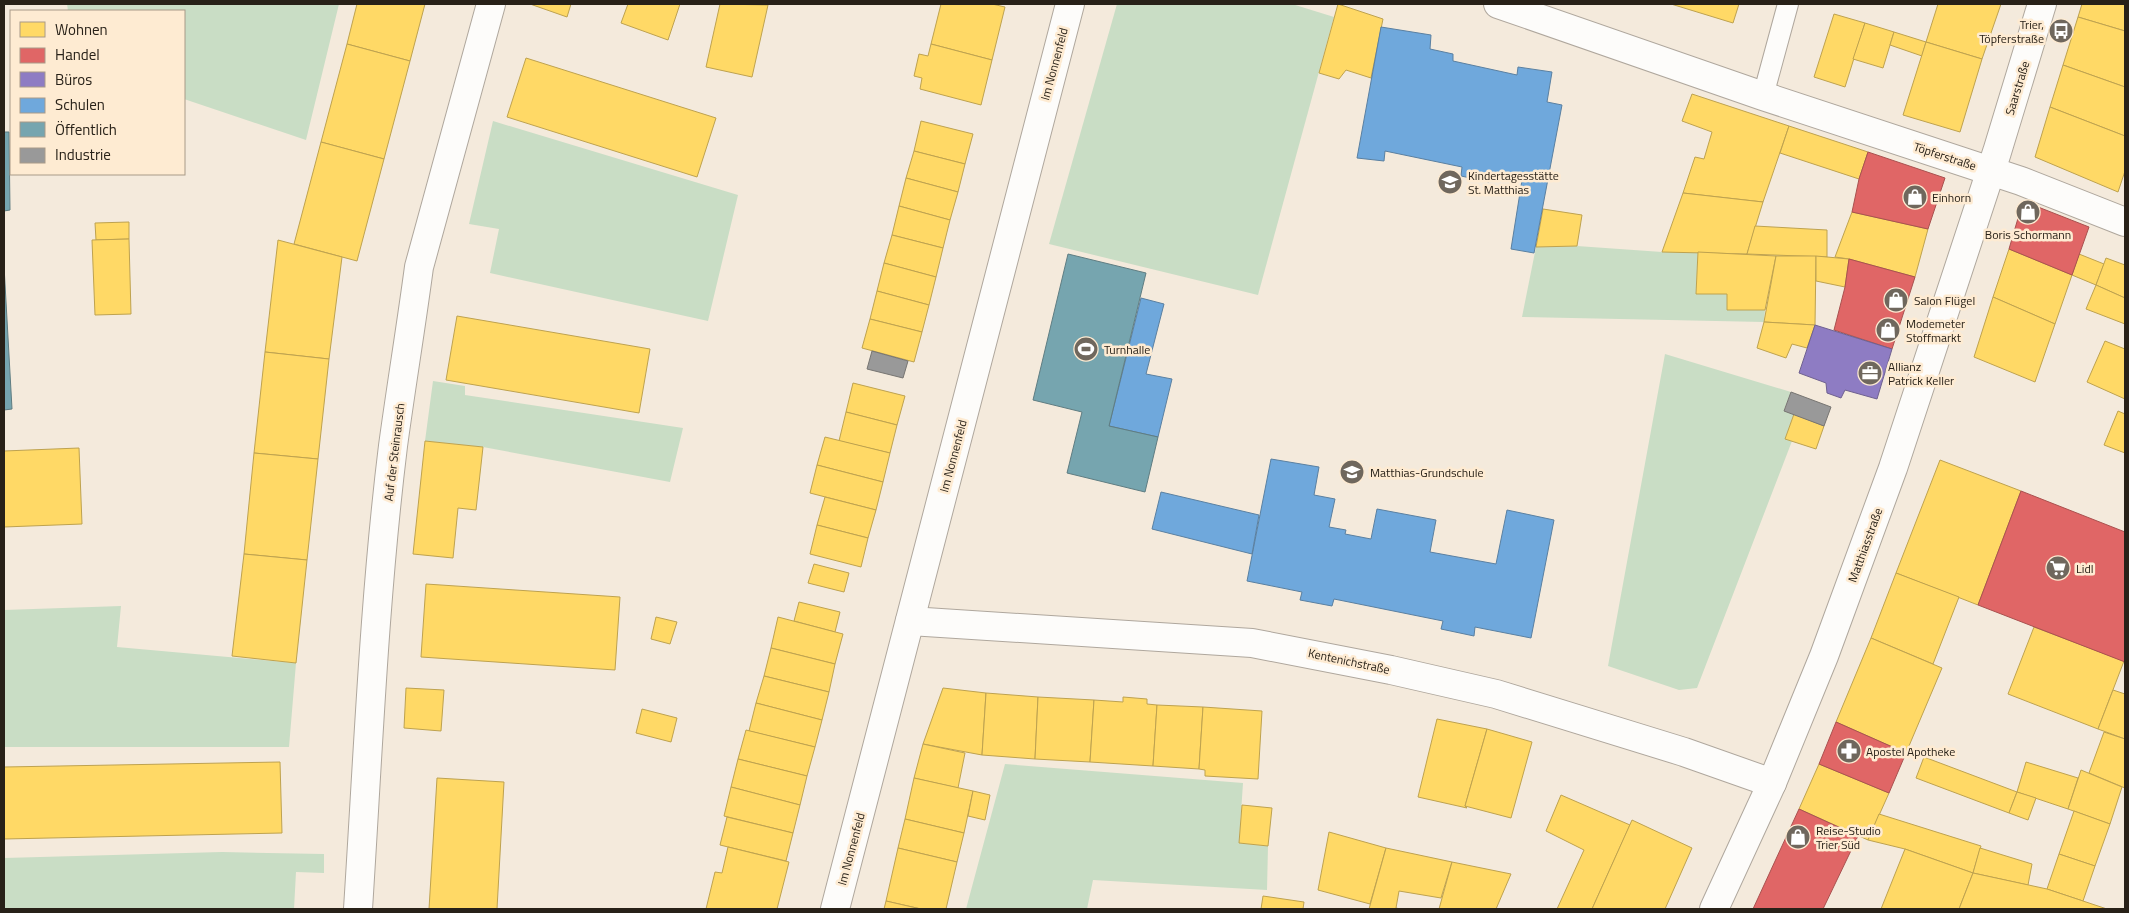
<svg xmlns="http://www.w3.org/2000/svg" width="2129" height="913" viewBox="0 0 2129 913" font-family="'Titillium Web',sans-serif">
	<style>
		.green { fill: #c9ddc5 }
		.homes { fill: #ffd966; stroke: #bea24f }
		.shops { fill: #e06666; stroke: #a9514f }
		.offices { fill: #8e7cc3; stroke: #6f6190 }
		.schools { fill: #6fa8dc; stroke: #5a80a1 }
		.public { fill: #76a5af; stroke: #5f7d82 }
		.industry { fill: #999; stroke: #777572 }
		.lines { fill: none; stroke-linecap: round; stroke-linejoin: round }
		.service-casing { stroke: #afa79d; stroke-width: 22 }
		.minor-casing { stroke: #afa79d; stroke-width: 30 }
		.secondary-casing { stroke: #afa79d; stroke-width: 30 }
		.service { stroke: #fdfcfa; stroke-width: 20 }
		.minor { stroke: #fdfcfa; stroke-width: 28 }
		.secondary { stroke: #fdfcfa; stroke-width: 28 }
		.labels { text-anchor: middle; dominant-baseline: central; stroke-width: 5; stroke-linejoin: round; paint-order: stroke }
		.poi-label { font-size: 12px; fill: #282118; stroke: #feebd2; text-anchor: start }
		.street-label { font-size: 12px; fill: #282118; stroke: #feebd2 }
	</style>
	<rect width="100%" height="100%" fill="#f4eadc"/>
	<g class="green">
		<polygon points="67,4 339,4 306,140 184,99 184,11 68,11"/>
		<polygon points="1117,4 1292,4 1334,17 1258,295 1049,244"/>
		<polygon points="493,121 738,195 708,321 490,273 499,229 469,224"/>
		<polygon points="1577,246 1662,252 1698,252 1696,293 1727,294 1728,310 1765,310 1764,322 1522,317 1536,247"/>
		<polygon points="1665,354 1791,392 1784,410 1794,414 1785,439 1792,441 1697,688 1679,690 1608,666"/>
		<polygon points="433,381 465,386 465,395 683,428 670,482 483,447 425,441"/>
		<polygon points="121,606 117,647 296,663 289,747 4,747 4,610"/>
		<polygon points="1005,764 1243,783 1239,843 1268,846 1267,890 1093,880 1087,909 966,909"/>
		<polygon points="222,852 324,854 324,873 296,872 294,909 4,909 4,858"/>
	</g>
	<g class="homes">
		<polygon points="357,4 425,4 410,61 347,44"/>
		<polygon points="530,4 571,4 567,17"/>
		<polygon points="628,4 680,4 668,40 621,23"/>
		<polygon points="720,4 768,5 752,77 706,67"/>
		<polygon points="941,4 992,4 1005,7 992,60 931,44"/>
		<polygon points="1338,4 1383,19 1371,78 1346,70 1339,79 1319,73"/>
		<polygon points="1671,4 1739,4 1733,23"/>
		<polygon points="1938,4 2001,4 1982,59 1926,42"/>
		<polygon points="2082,4 2125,4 2125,31 2078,17"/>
		<polygon points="1834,14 1865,23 1845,87 1814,77"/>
		<polygon points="2078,17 2125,31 2125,87 2063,65"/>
		<polygon points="1865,23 1894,32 1883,68 1853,59"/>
		<polygon points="1894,32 1926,42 1922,56 1890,45"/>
		<polygon points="1926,42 1982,59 1960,132 1903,115"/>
		<polygon points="347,44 410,61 384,159 321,142"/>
		<polygon points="931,44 992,60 981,105 920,89 922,78 914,76 919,54 928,56"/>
		<polygon points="526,58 716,118 697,177 507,117"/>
		<polygon points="2063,65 2125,87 2125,136 2050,107"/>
		<polygon points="1692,94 1789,126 1763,202 1683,193 1695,157 1704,159 1712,132 1682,121"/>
		<polygon points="2050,107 2125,136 2125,171 2118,192 2035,157"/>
		<polygon points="921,121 973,134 965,164 914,151"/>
		<polygon points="1789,126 1868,152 1859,179 1780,153"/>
		<polygon points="321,142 384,159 357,261 294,244"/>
		<polygon points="914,151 965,164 958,192 906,178"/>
		<polygon points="906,178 958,192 950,220 899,206"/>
		<polygon points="1683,193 1763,202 1747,254 1662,252"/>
		<polygon points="899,206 950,220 943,248 892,235"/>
		<polygon points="1543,209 1582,215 1577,246 1536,247"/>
		<polygon points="1852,212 1928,229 1915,277 1849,259 1835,257"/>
		<polygon points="129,222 129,239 96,240 95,223"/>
		<polygon points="1755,226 1827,230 1827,257 1747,254"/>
		<polygon points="892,235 943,248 936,277 884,263"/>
		<polygon points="129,239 131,314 95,315 92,240"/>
		<polygon points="278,240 342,257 329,359 265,352"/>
		<polygon points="2009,249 2072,275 2055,324 1993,297"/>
		<polygon points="1698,252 1776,256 1765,310 1727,310 1727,294 1696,294"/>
		<polygon points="2079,254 2104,264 2096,285 2072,275"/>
		<polygon points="1776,256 1816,256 1815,325 1764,322"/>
		<polygon points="1816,256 1849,259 1845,287 1816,281"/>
		<polygon points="2106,258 2125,265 2125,298 2096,285"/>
		<polygon points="884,263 936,277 929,305 877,291"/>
		<polygon points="2096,285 2125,298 2125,324 2086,309"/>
		<polygon points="877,291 929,305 922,332 870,319"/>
		<polygon points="1993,297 2055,324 2035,382 1974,357"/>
		<polygon points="457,316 650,349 639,413 446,380"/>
		<polygon points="870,319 922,332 914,362 862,348"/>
		<polygon points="1764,322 1815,325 1807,348 1792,344 1786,358 1757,348"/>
		<polygon points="2105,341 2125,349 2125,399 2087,382"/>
		<polygon points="265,352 329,359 318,459 254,453"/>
		<polygon points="853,383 905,396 897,425 846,412"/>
		<polygon points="2118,411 2125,414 2125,453 2104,445"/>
		<polygon points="846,412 897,425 890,453 839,441"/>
		<polygon points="1794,414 1824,426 1816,449 1785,439"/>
		<polygon points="825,437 890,453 883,482 817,465"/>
		<polygon points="425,441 483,447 476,510 458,508 453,558 413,554"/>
		<polygon points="79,448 82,524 4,527 4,451"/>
		<polygon points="254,453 318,459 307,560 244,554"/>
		<polygon points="1940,460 2021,491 1978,605 1896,573"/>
		<polygon points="817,465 883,482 876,510 810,493"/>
		<polygon points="825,497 876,510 868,538 817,525"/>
		<polygon points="817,525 868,538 861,567 810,554"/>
		<polygon points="244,554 307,560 296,663 232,656"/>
		<polygon points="814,564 849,573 844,592 808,583"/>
		<polygon points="1896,573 1959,597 1933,664 1871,638"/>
		<polygon points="426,584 620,597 615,670 421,657"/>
		<polygon points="799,602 840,612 835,632 794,621"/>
		<polygon points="656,617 677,622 670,644 651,639"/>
		<polygon points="778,617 843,634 835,664 771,648"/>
		<polygon points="2034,627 2124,661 2098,729 2008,694"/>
		<polygon points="1871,638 1942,668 1906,753 1836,722"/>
		<polygon points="771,648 835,664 829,692 764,676"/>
		<polygon points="764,676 829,692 822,720 756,703"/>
		<polygon points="406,688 444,690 441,731 404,728"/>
		<polygon points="943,688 986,693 982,755 923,744"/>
		<polygon points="2113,690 2125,694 2125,739 2098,729"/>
		<polygon points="986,693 1038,697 1035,759 982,755"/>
		<polygon points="1038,697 1094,700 1090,762 1035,759"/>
		<polygon points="1123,697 1147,699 1147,704 1157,705 1153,766 1090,762 1094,700 1123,702"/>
		<polygon points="756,703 822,720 815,747 749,731"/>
		<polygon points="1157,705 1203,707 1199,769 1153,766"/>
		<polygon points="1203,707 1262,711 1258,779 1205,776 1205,770 1199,769"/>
		<polygon points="642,709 677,718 671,742 636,733"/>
		<polygon points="1437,719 1487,729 1465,806 1467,808 1418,797"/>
		<polygon points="1487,729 1532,742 1511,818 1465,806"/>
		<polygon points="746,730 815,747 807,776 738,759"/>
		<polygon points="2104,732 2125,739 2125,788 2089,773"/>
		<polygon points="923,744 965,753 958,788 914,778"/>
		<polygon points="1924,757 2017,792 2009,813 1916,778"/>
		<polygon points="738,759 807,776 800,805 731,787"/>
		<polygon points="280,762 282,833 4,839 4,767"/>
		<polygon points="2026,762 2078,778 2068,809 2017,792"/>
		<polygon points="1819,764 1889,793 1868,840 1799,809"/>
		<polygon points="2081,770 2122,787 2110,824 2068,809"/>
		<polygon points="437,778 504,782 497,909 429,909"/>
		<polygon points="914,778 973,791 964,833 905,819"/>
		<polygon points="731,787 800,805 793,833 724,816"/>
		<polygon points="973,791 990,795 985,820 968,816"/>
		<polygon points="2017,792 2036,798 2028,820 2009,813"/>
		<polygon points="1561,795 1630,825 1592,909 1557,909 1584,850 1546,831"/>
		<polygon points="1242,805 1272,808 1268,846 1239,843"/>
		<polygon points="2074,811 2110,824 2095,866 2059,854"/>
		<polygon points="1879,814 1981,846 1973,873 1905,849 1868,840"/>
		<polygon points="727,817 793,833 786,861 720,845"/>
		<polygon points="905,819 964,833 957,862 898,848"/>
		<polygon points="1632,820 1692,848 1665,909 1592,909"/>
		<polygon points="1329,832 1386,848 1370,904 1318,890"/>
		<polygon points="728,847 789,862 777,909 706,909 715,872 722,873"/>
		<polygon points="898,848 957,862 946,909 921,909 886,901"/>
		<polygon points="1386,848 1452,862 1441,898 1399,891 1396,908 1400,909 1369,909"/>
		<polygon points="1980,848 2032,864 2028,885 1973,873"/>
		<polygon points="1905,849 1973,873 1959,909 1881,909"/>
		<polygon points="2059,854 2095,866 2083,901 2047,889"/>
		<polygon points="1452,862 1511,874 1496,909 1439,909"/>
		<polygon points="1973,873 2047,889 2107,909 1959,909"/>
		<polygon points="1263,896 1304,902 1303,909 1261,909"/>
		<polygon points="886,901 921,909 884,909"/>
	</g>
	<g class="shops">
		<polygon points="1868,152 1945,178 1928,229 1852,212 1859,179"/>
		<polygon points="2033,205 2089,227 2072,275 2009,249 2021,208"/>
		<polygon points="1849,259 1915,277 1892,349 1834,330 1845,287"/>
		<polygon points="2021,491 2125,532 2125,662 1978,605"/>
		<polygon points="1836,722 1906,753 1889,793 1819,764"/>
		<polygon points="1799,809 1858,836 1823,909 1753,909"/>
	</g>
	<polygon class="offices" points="1815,325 1892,349 1877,399 1845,390 1841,398 1827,393 1826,383 1799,373"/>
	<g class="schools">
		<polygon points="1381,27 1431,35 1430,49 1453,54 1453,61 1517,75 1518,67 1552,72 1547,102 1562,105 1534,253 1511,249 1522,180 1490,173 1489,182 1461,176 1462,167 1385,151 1384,161 1357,158"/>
		<polygon points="1141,298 1164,304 1146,374 1172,379 1158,437 1109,426"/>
		<polygon points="1271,459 1319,467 1314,495 1335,499 1329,527 1346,530 1345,534 1371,539 1377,509 1436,520 1430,552 1496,564 1507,510 1554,520 1531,638 1475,627 1474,636 1441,629 1443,621 1334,599 1332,606 1300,600 1302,592 1247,581"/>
		<polygon points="1161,492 1259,515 1252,554 1152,529"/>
	</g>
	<g class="public">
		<polygon points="4,132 9,132 10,210 4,211"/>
		<polygon points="1068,254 1146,273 1109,426 1158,437 1145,492 1067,473 1082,412 1033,400"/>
		<polygon points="4,266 12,409 4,410"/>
	</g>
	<g class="industry">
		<polygon points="872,351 908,361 903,378 867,369"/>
		<polygon points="1791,392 1831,407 1824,426 1784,411"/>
	</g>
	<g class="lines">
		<defs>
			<polyline id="service" points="1763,96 1788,4"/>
			<g id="minor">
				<polyline points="1498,4 1763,96 2021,181 2125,222"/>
				<polyline points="910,621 1252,643 1391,670 1496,694 1684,752 1772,783"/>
				<path d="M358,909C368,755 374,600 393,446C401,387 411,327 419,267L491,4"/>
				<polyline points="835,909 1070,4"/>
			</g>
			<polyline id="secondary" points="1714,909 1772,783 1824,656 1893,468 1997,152 2042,4"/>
		</defs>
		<use href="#service" class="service-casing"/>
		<use href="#minor" class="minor-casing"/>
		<use href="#secondary" class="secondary-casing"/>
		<use href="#service" class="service"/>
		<use href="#minor" class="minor"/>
		<use href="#secondary" class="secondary"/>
	</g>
	<defs>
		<symbol id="bus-disc" viewBox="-11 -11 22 22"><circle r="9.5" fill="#6f675d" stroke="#feebd2"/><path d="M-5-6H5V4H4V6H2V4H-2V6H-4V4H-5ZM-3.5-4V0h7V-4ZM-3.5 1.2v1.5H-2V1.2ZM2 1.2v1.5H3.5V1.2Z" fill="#fff"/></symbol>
		<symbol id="school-disc" viewBox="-11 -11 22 22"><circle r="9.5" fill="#6f675d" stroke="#feebd2"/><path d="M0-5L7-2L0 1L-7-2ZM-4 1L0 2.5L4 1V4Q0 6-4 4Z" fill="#fff"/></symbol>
		<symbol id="shop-disc" viewBox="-11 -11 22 22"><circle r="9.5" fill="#6f675d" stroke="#feebd2"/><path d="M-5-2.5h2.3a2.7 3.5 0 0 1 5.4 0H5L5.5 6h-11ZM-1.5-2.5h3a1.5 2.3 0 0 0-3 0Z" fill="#fff"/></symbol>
		<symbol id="stadium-disc" viewBox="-11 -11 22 22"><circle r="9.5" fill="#6f675d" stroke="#feebd2"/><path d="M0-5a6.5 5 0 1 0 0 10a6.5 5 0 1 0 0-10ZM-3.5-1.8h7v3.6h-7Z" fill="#fff"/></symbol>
		<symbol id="office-disc" viewBox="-11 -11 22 22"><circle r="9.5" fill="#6f675d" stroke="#feebd2"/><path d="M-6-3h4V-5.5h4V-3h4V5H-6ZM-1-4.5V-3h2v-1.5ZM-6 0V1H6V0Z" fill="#fff"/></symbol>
		<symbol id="supermarket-disc" viewBox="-11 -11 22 22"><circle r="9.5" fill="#6f675d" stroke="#feebd2"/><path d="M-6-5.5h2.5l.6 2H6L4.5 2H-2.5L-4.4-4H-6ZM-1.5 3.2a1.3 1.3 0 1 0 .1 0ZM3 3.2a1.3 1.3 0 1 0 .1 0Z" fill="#fff"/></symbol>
		<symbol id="pharmacy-disc" viewBox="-11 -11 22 22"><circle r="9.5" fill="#6f675d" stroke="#feebd2"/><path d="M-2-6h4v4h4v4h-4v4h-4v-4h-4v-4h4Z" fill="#fff"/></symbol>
	</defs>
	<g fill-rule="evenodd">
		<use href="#bus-disc" x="2047" y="17" width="28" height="28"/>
		<use href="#school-disc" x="1436" y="168" width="28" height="28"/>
		<use href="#shop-disc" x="1901" y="183" width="28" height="28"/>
		<use href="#shop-disc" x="2014" y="198" width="28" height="28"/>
		<use href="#shop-disc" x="1882" y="286" width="28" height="28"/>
		<use href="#shop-disc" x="1874" y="316" width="28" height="28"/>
		<use href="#stadium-disc" x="1072" y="335" width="28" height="28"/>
		<use href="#office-disc" x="1856" y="359" width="28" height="28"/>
		<use href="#school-disc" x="1338" y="458" width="28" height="28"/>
		<use href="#supermarket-disc" x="2044" y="554" width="28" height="28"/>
		<use href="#pharmacy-disc" x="1835" y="737" width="28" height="28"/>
		<use href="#shop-disc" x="1784" y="823" width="28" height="28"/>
	</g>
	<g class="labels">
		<g class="poi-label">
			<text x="2044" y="24" text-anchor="end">Trier,<tspan x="2044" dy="14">Töpferstraße</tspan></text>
			<text x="1468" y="175">Kindertagesstätte<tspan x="1468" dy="14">St. Matthias</tspan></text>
			<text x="1932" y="197">Einhorn</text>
			<text x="2028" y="234" text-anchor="middle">Boris Schormann</text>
			<text x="1914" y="300">Salon Flügel</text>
			<text x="1906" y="323">Modemeter<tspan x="1906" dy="14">Stoffmarkt</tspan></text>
			<text x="1104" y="349">Turnhalle</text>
			<text x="1888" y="366">Allianz<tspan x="1888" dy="14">Patrick Keller</tspan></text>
			<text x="1370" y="472">Matthias-Grundschule</text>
			<text x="2076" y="568">Lidl</text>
			<text x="1866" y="751">Apostel Apotheke</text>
			<text x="1816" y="830">Reise-Studio<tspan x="1816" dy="14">Trier Süd</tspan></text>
		</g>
		<g class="street-label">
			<text transform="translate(1054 64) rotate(-75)">Im Nonnenfeld</text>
			<text transform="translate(2017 88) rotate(-73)">Saarstraße</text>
			<text transform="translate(1945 156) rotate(18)">Töpferstraße</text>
			<text transform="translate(394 452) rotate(-83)">Auf der Steinrausch</text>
			<text transform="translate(953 456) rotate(-75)">Im Nonnenfeld</text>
			<text transform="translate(1865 545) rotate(-70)">Matthiasstraße</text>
			<text transform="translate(1349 661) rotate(12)">Kentenichstraße</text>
			<text transform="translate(851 849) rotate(-75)">Im Nonnenfeld</text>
		</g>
	</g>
	<rect width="2129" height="913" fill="none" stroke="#282118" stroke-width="10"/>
	<rect x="10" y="10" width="175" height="165" fill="#feebd2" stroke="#a89a88"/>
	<rect x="20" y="22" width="25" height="15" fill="#ffd966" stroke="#a89a88"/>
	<text x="55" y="35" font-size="15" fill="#282118">Wohnen</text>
	<rect x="20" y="48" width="25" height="15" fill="#e06666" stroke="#a89a88"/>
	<text x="55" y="60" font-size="15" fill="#282118">Handel</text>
	<rect x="20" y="72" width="25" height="15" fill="#8e7cc3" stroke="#a89a88"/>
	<text x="55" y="85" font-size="15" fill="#282118">Büros</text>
	<rect x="20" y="98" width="25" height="15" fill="#6fa8dc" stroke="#a89a88"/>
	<text x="55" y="110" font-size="15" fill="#282118">Schulen</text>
	<rect x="20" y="122" width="25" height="15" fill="#76a5af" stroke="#a89a88"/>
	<text x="55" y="135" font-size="15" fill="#282118">Öffentlich</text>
	<rect x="20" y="148" width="25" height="15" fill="#999999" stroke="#a89a88"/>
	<text x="55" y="160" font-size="15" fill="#282118">Industrie</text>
</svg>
